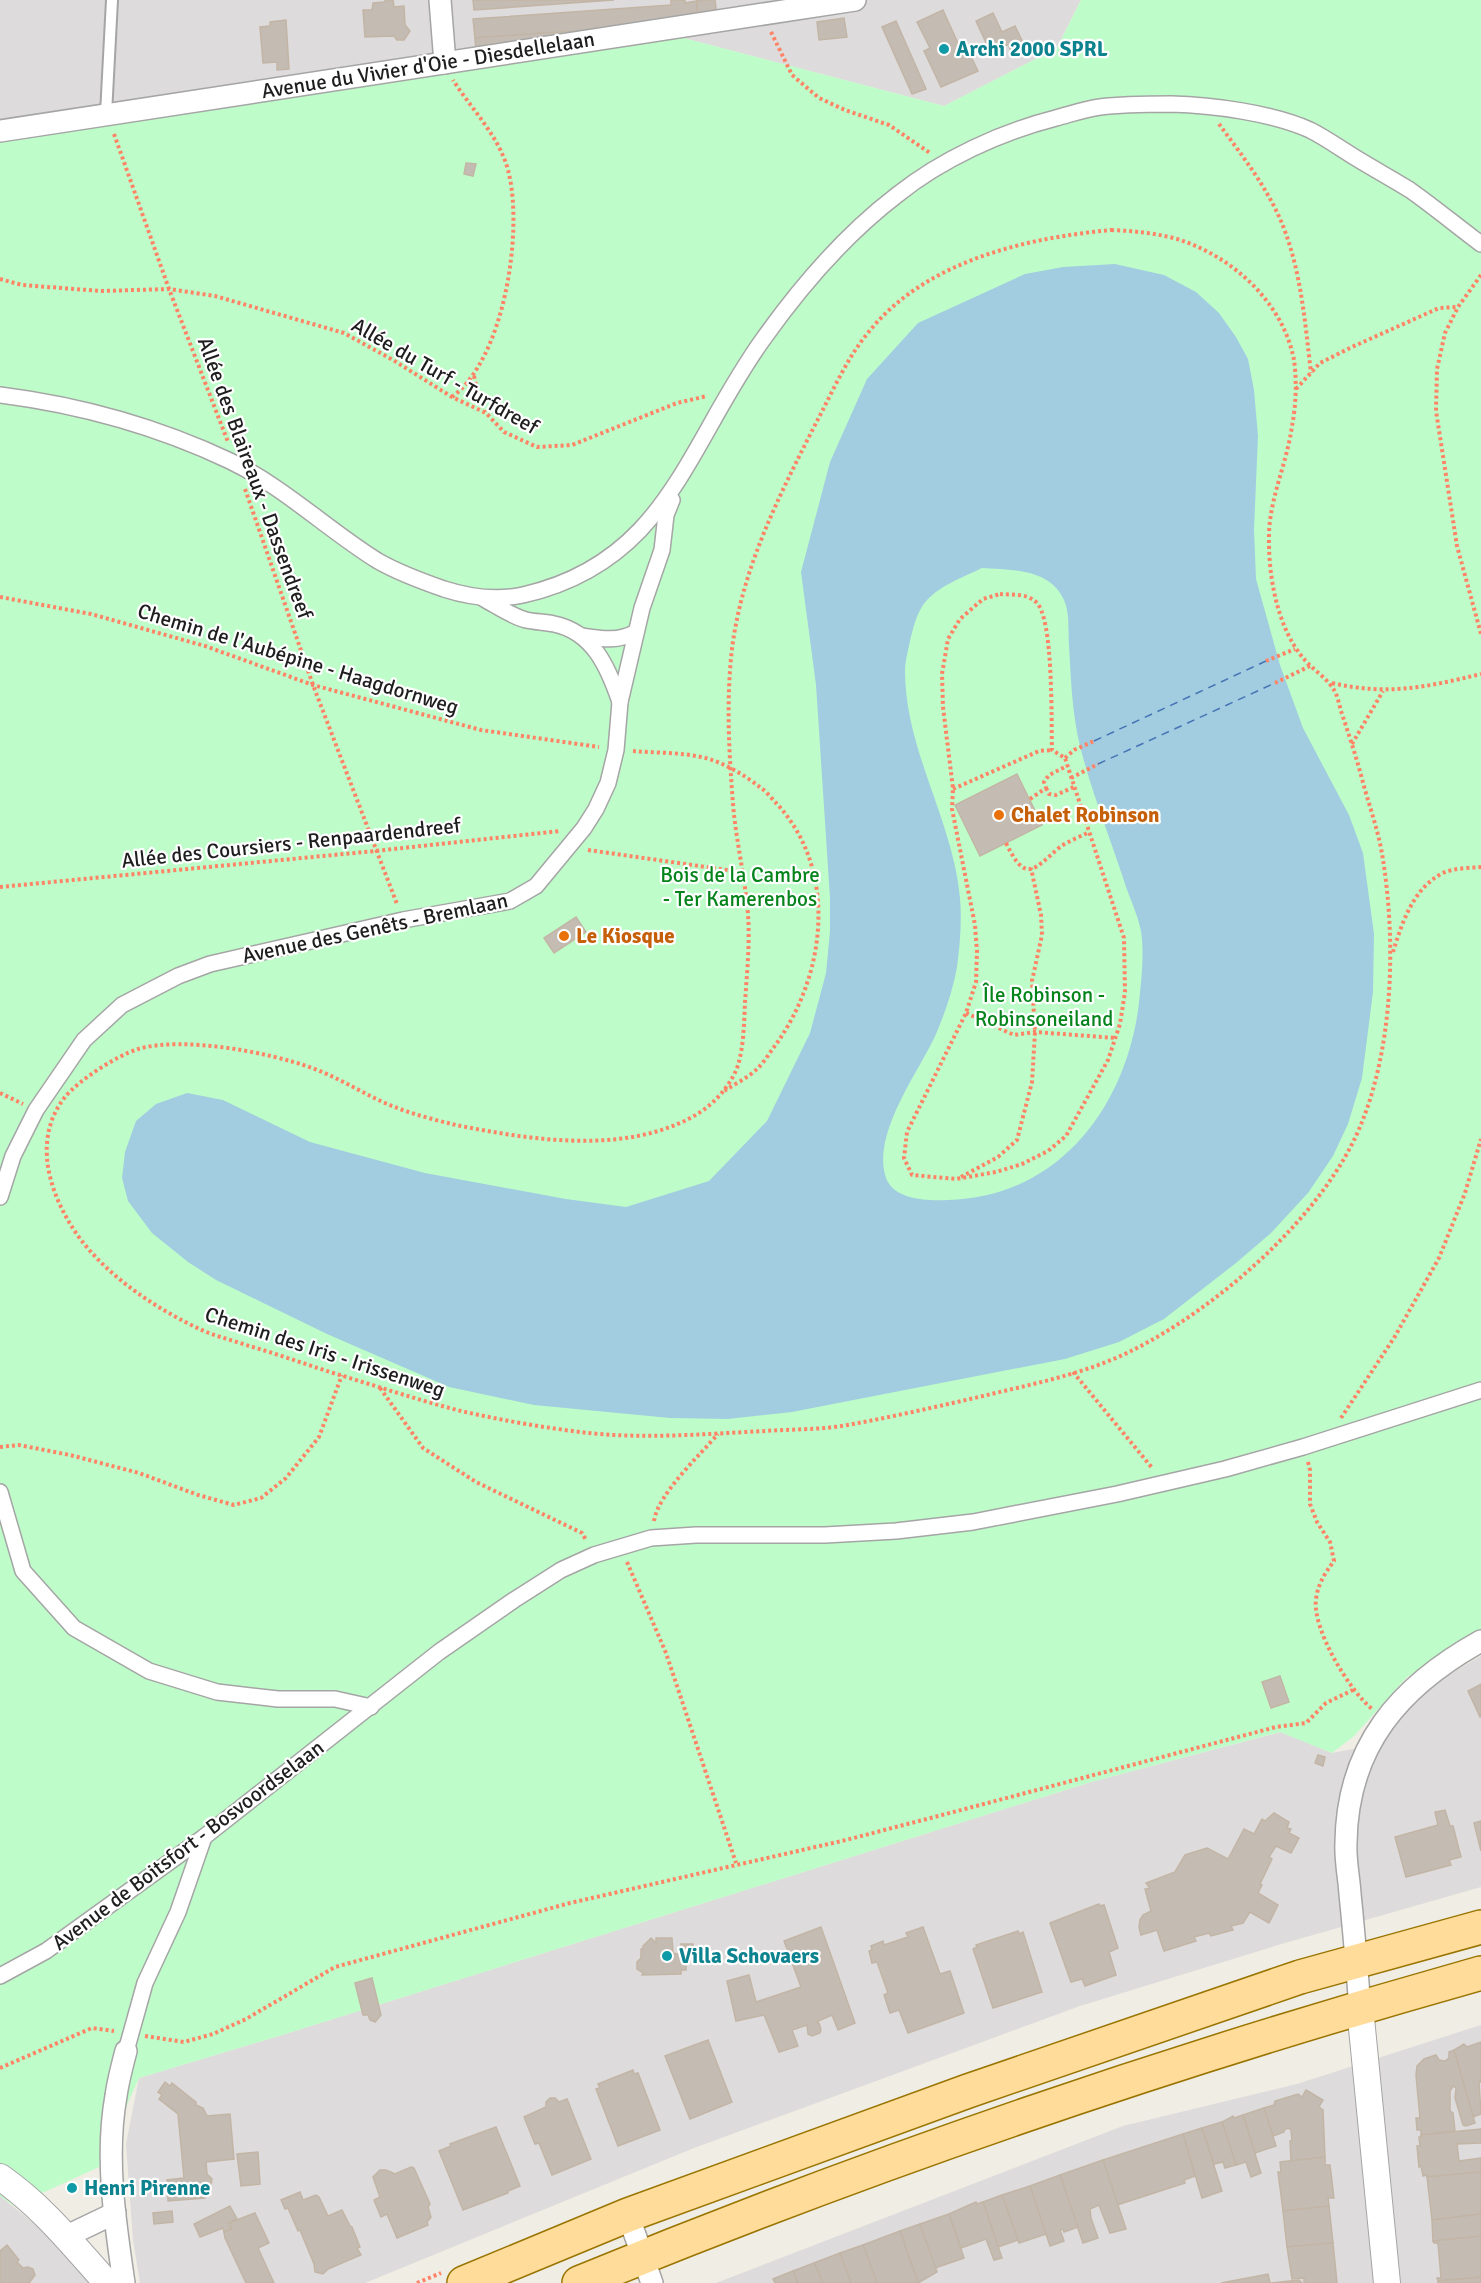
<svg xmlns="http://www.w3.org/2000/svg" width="1481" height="2283" viewBox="0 0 1481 2283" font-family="Signika,sans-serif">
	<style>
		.residential { fill: #dddbdb }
		.park { fill: #befdc9 }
		.water { fill: #a2cde0; fill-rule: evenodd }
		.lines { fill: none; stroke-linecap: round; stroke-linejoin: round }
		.ferry { stroke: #4573b4; stroke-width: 1.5; stroke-dasharray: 8 6; stroke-linecap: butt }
		.building { fill: #c4bcb3; stroke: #c3b5a5; stroke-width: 1.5 }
		.service-casing { stroke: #a5a5a5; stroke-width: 14 }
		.pedestrian-casing { stroke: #a5a5a5; stroke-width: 18 }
		.minor-casing { stroke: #a5a5a5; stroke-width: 24 }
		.tertiary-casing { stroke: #a5a5a5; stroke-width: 28 }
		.primary-casing { stroke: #997400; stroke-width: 36 }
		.path { stroke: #ff8366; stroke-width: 4; stroke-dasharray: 3 3; stroke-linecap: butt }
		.service { stroke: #fff; stroke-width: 10 }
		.pedestrian { stroke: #fff; stroke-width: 15 }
		.minor { stroke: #fff; stroke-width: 21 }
		.tertiary { stroke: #fff; stroke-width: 26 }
		.primary { stroke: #ffdc9a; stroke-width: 33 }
		.culture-dot { fill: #0f9aa8; stroke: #fff; stroke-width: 2 }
		.food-dot { fill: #e8710a; stroke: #fff; stroke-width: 2 }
		.labels { text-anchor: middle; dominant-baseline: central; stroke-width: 4.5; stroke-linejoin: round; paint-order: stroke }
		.culture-label { font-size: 21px; font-weight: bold; fill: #0d838f; stroke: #fff; text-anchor: start }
		.street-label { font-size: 21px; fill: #1e1e1e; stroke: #fff }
		.food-label { font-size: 21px; font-weight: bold; fill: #c56008; stroke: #fff; text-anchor: start }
		.park-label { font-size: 21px; fill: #05841b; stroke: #fff }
	</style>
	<rect width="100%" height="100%" fill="#f0ede4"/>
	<g class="residential">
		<polygon points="0,0 1081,0 1057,48 944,106 672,35 0,132"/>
		<polygon points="1481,1656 1481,1887 1285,1943 1080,2006 694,2148 365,2283 140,2283 133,2240 126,2144 139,2078 282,2035 1091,1782 1281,1732 1332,1753 1383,1743 1421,1691"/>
		<polygon points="1481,2025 1481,2283 716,2283 1123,2126 1297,2084"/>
		<polygon points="0,2196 58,2243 90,2283 0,2283"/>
	</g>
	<polygon class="park" points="1081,0 1481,0 1481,1634 1407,1677 1354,1736 1332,1753 1280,1732 1091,1782 282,2035 139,2078 99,2167 14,2206 0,2196 0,141 672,35 944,106 1057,48"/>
	<path class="water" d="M1115,264L1164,275L1196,292L1219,313L1236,337L1248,359L1254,390L1258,436L1254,530L1256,579L1280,665L1303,728L1349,815L1363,853L1374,934L1373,992L1362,1078L1348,1124L1333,1156L1308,1193L1271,1233L1236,1263L1164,1319L1119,1342L1065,1359L792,1412L728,1419L670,1418L534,1405L449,1387L327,1334L216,1280L188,1262L152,1233L128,1201L122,1178L125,1152L136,1121L156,1104L187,1093L223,1100L310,1142L425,1173L566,1199L626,1207L709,1181L767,1121L810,1033L826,973L830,931V898L816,685L801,572L830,462L867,379L918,323L1025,274L1063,267ZM982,568C1011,570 1050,568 1064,600C1070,613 1068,632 1069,646C1071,679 1072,714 1080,746C1092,794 1111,840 1126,887C1131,901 1138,916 1141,931C1144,951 1142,973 1140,993C1131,1100 1063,1197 948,1200C928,1201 894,1200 886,1178C871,1134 919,1072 936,1034C945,1013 953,990 957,967C960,945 962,920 960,898C953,820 905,750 905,671C905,662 908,651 910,641C913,628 916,616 923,605C937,586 962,578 982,568Z"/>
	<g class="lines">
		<g class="ferry">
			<polyline points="1094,741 1266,661"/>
			<polyline points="1098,764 1275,683"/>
		</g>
	</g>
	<g class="building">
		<polygon points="385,0 393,0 394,7 404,6 405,25 410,31 404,40 397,40 394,36 365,37 363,10 372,10 373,3 385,2"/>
		<polygon points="473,0 614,0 474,10"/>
		<polygon points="671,0 685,0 685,3 697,1 697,19 637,27 475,38 473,19 671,5"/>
		<polygon points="704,0 715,0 717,16 697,19 697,1"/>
		<polygon points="943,10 961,50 967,48 978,71 941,87 924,51 930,48 917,22"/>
		<polygon points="993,13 1002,32 1015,26 1026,49 1013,54 1008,45 1003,46 999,42 988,47 976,21"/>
		<polygon points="844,18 847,37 819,40 817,22"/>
		<polygon points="286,20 289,69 277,70 277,62 263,63 260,27 270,26 270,22"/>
		<polygon points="896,21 926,89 912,94 882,27"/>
		<polygon points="554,32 554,42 476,53 475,38"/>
		<polygon points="466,163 476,164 473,176 464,174"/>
		<polygon points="1017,774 1042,825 980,856 955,805"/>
		<polygon points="576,917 586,932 554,953 544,938"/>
		<polygon points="1280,1676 1289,1702 1271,1708 1262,1682"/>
		<polygon points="1481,1684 1481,1716 1480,1717 1468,1691"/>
		<polygon points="1318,1755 1325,1757 1323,1766 1315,1763"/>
		<polygon points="1445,1810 1450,1826 1453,1826 1461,1857 1449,1860 1451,1865 1406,1877 1395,1837 1438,1825 1435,1812"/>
		<polygon points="1274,1813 1289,1822 1287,1828 1291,1829 1289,1833 1299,1838 1291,1853 1276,1846 1269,1857 1272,1859 1260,1884 1262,1885 1258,1893 1278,1905 1269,1923 1250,1912 1243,1923 1231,1926 1233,1930 1211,1936 1209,1933 1194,1937 1196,1941 1164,1951 1157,1930 1141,1935 1139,1927 1140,1920 1143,1915 1151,1911 1145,1889 1150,1888 1146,1883 1175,1872 1185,1855 1207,1848 1228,1859 1244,1829 1254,1834 1262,1819 1265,1821"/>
		<polygon points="1481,1821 1481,1851 1474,1823"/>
		<polygon points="1099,1904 1100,1906 1104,1905 1118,1948 1109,1952 1116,1975 1085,1986 1082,1979 1071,1982 1050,1923"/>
		<polygon points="821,1927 855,2023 838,2030 832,2015 816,2022 819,2023 821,2030 820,2033 812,2036 808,2034 807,2025 792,2030 798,2046 779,2052 764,2015 736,2021 727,1981 749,1975 756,2002 801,1987 784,1941"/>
		<polygon points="923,1927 940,1974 950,1971 964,2013 908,2033 899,2010 890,2013 884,1995 888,1993 877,1962 872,1963 869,1951 872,1950 871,1946 883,1941 884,1945 908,1937 906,1933"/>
		<polygon points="1018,1931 1019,1934 1023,1932 1042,1992 993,2008 973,1949 977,1947 976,1945"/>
		<polygon points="651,1938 656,1943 656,1938 672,1938 673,1953 681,1955 681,1944 693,1944 693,1959 686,1959 686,1970 681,1970 681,1974 642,1975 643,1973 637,1969 637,1962 641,1958 641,1949 643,1949 643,1946"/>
		<polygon points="372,1978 381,2015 375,2022 370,2020 368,2015 363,2015 355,1983"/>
		<polygon points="708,2040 732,2102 690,2119 665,2056"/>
		<polygon points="1481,2042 1481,2082 1479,2082 1481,2114 1473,2117 1454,2050 1464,2044 1467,2047"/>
		<polygon points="1454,2050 1475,2123 1466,2126 1463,2125 1455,2098 1456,2088 1453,2086 1450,2091 1450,2111 1453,2113 1455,2131 1421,2135 1421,2130 1417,2130 1416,2118 1420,2118 1416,2075 1417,2066 1424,2059 1436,2055 1439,2060 1445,2061 1449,2058 1449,2052"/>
		<polygon points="633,2070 634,2074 638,2073 660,2130 618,2146 596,2089 600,2088 598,2084"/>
		<polygon points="165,2082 170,2086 172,2083 196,2102 196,2105 203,2108 207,2116 230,2114 234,2159 206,2162 207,2174 212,2179 211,2184 205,2186 205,2198 168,2201 167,2180 184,2178 178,2114 159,2099 162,2095 158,2092"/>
		<polygon points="1306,2090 1323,2100 1319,2107 1323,2110 1325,2157 1291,2161 1290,2141 1292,2140 1291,2130 1288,2128 1284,2130 1284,2132 1273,2136 1264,2108 1274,2105 1275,2101 1298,2094 1302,2097"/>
		<polygon points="550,2098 555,2098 559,2102 567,2099 591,2159 552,2175 539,2143 535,2144 524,2117 546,2107 546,2102"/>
		<polygon points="1264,2108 1276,2146 1255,2153 1243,2115"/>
		<polygon points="1243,2115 1261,2173 1251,2177 1246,2162 1236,2165 1222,2122 1233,2116 1234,2118"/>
		<polygon points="1222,2122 1236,2165 1225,2168 1223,2162 1214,2164 1202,2128"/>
		<polygon points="496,2127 520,2186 508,2191 508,2193 463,2210 439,2151 451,2146 450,2144"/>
		<polygon points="1202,2128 1222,2191 1202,2198 1183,2134"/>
		<polygon points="1481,2129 1481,2143 1457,2144 1459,2161 1481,2158 1481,2172 1427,2177 1427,2175 1423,2176 1421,2166 1419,2167 1417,2146 1420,2146 1419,2137 1422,2137 1421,2135"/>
		<polygon points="1183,2134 1195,2176 1184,2180 1185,2183 1117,2205 1103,2160"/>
		<polygon points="258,2152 260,2184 241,2186 237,2154"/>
		<polygon points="1325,2157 1325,2165 1330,2165 1334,2198 1328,2198 1329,2206 1283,2211 1278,2172 1281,2172 1280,2162"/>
		<polygon points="1103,2160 1126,2229 1110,2233 1099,2205 1090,2209 1091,2218 1098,2238 1083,2243 1060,2175"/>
		<polygon points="411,2167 414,2168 430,2204 428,2207 431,2217 427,2222 428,2225 397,2238 387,2214 381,2217 374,2200 380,2197 373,2177 380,2170 386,2170 395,2174"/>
		<polygon points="1481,2172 1481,2214 1432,2220 1427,2177"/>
		<polygon points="1060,2175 1078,2227 1064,2232 1063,2229 1060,2230 1064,2241 1050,2246 1030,2186"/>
		<polygon points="1030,2186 1046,2234 1019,2243 1002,2195"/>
		<polygon points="300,2192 303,2200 316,2195 319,2197 328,2216 342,2210 350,2226 352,2227 360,2247 357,2248 361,2255 328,2269 323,2274 315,2272 314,2264 300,2230 298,2231 288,2208 285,2209 281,2200"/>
		<polygon points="1002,2195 1018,2240 998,2247 983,2202"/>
		<polygon points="976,2202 977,2204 983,2202 1002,2258 994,2260 986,2239 961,2248 949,2214"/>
		<polygon points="230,2206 237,2219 229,2223 232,2229 224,2232 223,2228 200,2237 194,2224"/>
		<polygon points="1329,2206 1333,2243 1287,2247 1283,2211"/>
		<polygon points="172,2211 173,2222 154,2224 153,2213"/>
		<polygon points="255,2213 269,2243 258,2248 274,2283 246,2283 225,2238 224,2232 232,2229 229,2223"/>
		<polygon points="949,2214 964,2258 935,2268 920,2224"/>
		<polygon points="1481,2214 1481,2236 1433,2241 1432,2220"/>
		<polygon points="920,2224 937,2272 918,2283 900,2231"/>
		<polygon points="900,2231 918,2283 877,2283 863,2245"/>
		<polygon points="1481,2236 1481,2277 1438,2281 1437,2278 1441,2278 1438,2243 1434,2243 1433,2241"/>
		<polygon points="1333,2243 1337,2283 1304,2283 1304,2278 1292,2279 1287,2247"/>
		<polygon points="7,2245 19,2260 17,2262 23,2268 28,2267 33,2269 35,2275 29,2283 0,2283 0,2251"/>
		<polygon points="863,2245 877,2283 851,2283 840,2253"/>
		<polygon points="840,2253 851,2283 823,2283 814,2263"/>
		<polygon points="814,2263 823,2283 798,2283 793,2271"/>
		<polygon points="793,2271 798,2283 775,2283 773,2279"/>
		<polygon points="1268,2274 1270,2283 1221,2283"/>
		<polygon points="1481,2277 1481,2283 1438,2283 1438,2281"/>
		<polygon points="1299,2280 1302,2283 1270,2283 1271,2283"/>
	</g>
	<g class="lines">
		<defs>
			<polyline id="service" points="106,114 112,0"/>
			<g id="pedestrian">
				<path d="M0,395C79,405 158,427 230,461C284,487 328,530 378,561C399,573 421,581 444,589C469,597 496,601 523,595C668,562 687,444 764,338C801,286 846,234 897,195C942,159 1001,132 1056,118C1071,114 1085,109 1100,107C1123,104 1147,104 1171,104C1213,105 1272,113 1310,130C1326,138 1341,149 1356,158C1374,169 1392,179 1410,190C1434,207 1457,226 1481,244"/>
				<path d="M484,599C497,606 511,616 526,620C535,622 545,622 554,624C593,632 608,667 620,702"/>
				<path d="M582,636C602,639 618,642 636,632"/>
				<polyline points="0,1197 13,1156 36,1110 84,1040 122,1005 178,976 210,964 403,920 510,901 536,886 584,828 596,809 608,783 616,750 620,702 642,608 662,550 666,515 672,500"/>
				<polyline points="0,1492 23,1571 74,1628 149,1671 217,1692 278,1699 335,1699 371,1707"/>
				<polyline points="0,1976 46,1951 204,1837 439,1652 514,1600 561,1570 594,1555 651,1538 696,1535 825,1535 896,1531 973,1522 1117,1494 1225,1469 1303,1447 1481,1390"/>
				<polyline points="126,2051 145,1983 178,1912 204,1837"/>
			</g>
			<g id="minor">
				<polyline points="440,0 445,63"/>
				<polyline points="0,131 855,0"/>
				<path d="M1360,2008C1357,1970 1354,1932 1350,1894C1349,1877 1345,1860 1346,1843C1347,1746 1400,1686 1481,1641"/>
				<polyline points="628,2215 652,2283"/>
				<polyline points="67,2236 115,2213"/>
				<path d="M124,2283C115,2222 105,2157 116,2096C118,2081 122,2066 126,2051"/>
			</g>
			<g id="tertiary">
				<polyline points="1360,2008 1387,2283"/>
				<path d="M0,2177C42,2206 73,2245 107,2283"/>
			</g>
			<g id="primary">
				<polyline points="464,2283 628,2215 968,2091 1300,1977 1481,1927"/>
				<path d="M579,2283C873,2162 1175,2059 1481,1973"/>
			</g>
		</defs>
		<use href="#service" class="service-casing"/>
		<use href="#pedestrian" class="pedestrian-casing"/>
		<use href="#minor" class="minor-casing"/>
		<use href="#tertiary" class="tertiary-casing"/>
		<use href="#primary" class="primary-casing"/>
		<g class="path">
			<polyline points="771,32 792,75 819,98 845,110 889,125 930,153"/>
			<path d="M1219,124C1241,154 1266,186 1281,221C1301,269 1305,322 1311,373"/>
			<polyline points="114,134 169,289 228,442"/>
			<path d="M1111,230C1134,231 1155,233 1177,239C1232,256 1283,302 1294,360C1297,381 1296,406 1292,426C1287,463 1270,497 1269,534C1268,575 1277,628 1304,659C1313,670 1328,679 1334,690C1338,697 1339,704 1341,711C1348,732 1355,753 1361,775C1368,803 1379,831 1383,860C1396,942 1393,1044 1362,1122C1326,1214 1218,1308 1131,1351C1085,1374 1032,1384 983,1396C940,1406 896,1416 853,1424C824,1430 794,1429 765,1431C706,1434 646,1439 588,1433C546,1428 499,1420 457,1410C415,1399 373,1385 330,1372C302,1363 274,1353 246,1345C232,1340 218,1337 204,1331C153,1308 97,1270 69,1222C46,1183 35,1135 65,1097C79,1080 116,1056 138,1049C183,1036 268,1052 312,1068C340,1078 365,1095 392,1106C412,1114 435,1120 456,1125C531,1140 624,1155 694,1116C712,1106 729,1088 737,1068C744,1048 744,1022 745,1002C747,973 750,943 748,914C745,877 736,841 733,804C729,753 726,700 732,649C742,568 779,496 816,423C833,391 848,355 872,328C929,260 1027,238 1111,230Z"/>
			<polyline points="1481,275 1458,307 1445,333 1437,369 1436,411 1457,546 1481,634"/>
			<polyline points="0,279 22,285 101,291 169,289 215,296 344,333 393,360 452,397 486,413 504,432 537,447 572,445 677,403 707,396"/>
			<polyline points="474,376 478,395 485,412"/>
			<polyline points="1296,389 1320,363 1352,347 1439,308 1457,307"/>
			<path d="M452,397C504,359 523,234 509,174C501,138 472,110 453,80"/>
			<polyline points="245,489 313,685 397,904"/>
			<path d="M1000,594C1012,595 1026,593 1036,602C1054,618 1051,723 1052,750L1065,758L1124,938L1125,992L1120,1024L1108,1060L1066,1136L1048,1151L1022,1164L996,1172L956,1179L912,1175L904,1158L907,1132L966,1013L976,982L977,951L975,925L952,809L953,789L943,707L942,674L948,639L960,619L983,599Z"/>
			<polyline points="0,597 91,614 205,646 313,685 481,730 599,747"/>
			<polyline points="1266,661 1295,649"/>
			<polyline points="1275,683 1310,666"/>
			<path d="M1332,683C1388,696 1427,687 1481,674"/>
			<polyline points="1352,744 1383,691"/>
			<path d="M633,751C655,753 679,752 701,757C721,761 745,775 761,788C767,792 772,799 777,804C839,871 826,977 774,1047C769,1054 764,1062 758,1068C749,1077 735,1084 724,1091"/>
			<polyline points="1065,758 1074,750 1094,741"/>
			<polyline points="1071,778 1098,764"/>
			<polyline points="1046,788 1049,794 1056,795 1074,787"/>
			<polyline points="953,789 1039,751 1052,750"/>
			<polyline points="1030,799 1046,788 1044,782 1049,775 1067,766"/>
			<path d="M1006,843C1026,884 1033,870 1060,847C1068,841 1080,837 1089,832"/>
			<polyline points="588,850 741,872"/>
			<polyline points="0,887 375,851 560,831"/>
			<path d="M1393,952C1402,923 1413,888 1443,873C1454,868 1469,868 1481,867"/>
			<polyline points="966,1013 1014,1035 1035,1032 1116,1038"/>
			<polyline points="0,1093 23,1104"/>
			<polyline points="961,1177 998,1157 1017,1140 1032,1082 1035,1032 1032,981 1042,935 1041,915 1031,868"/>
			<polyline points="1073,1372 1153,1469"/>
			<polyline points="380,1388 423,1448 476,1482 582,1533 586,1540"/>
			<polyline points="1341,1418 1394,1338 1439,1258 1465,1193 1481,1139"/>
			<polyline points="0,1447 19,1445 70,1455 139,1473 198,1495 234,1505 261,1498 286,1478 319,1437 342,1375"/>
			<path d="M1308,1462L1310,1470V1504L1317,1522L1330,1542L1334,1561C1325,1573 1318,1584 1316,1599C1312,1629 1349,1690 1372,1709"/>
			<path d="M654,1521C658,1494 699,1456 718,1434"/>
			<polyline points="627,1562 666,1653 736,1863"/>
			<polyline points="145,2036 184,2042 213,2034 246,2019 335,1967 570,1903 846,1840 942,1815 1276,1727 1306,1723 1326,1703 1353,1690"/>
			<polyline points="0,2068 92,2028 114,2031"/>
			<polyline points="417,2283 441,2273"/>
		</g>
		<use href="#service" class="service"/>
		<use href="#pedestrian" class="pedestrian"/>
		<use href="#minor" class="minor"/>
		<use href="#tertiary" class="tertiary"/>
		<use href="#primary" class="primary"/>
	</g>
	<g class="culture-dot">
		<circle cx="944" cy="49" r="6"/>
		<circle cx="667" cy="1956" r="6"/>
		<circle cx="72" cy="2188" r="6"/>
	</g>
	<g class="food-dot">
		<circle cx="999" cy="815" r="6"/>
		<circle cx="564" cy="936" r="6"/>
	</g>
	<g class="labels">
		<g class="culture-label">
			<text x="956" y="49">Archi 2000 SPRL</text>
			<text x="679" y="1956">Villa Schovaers</text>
			<text x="84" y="2188">Henri Pirenne</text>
		</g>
		<g class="street-label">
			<text transform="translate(428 65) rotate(-9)">Avenue du Vivier d'Oie - Diesdellelaan</text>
			<text transform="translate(445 376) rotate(30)">Allée du Turf - Turfdreef</text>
			<text transform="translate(255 478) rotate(70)">Allée des Blaireaux - Dassendreef</text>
			<text transform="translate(298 659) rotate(17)">Chemin de l'Aubépine - Haagdornweg</text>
			<text transform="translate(291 843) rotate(-6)">Allée des Coursiers - Renpaardendreef</text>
			<text transform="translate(375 928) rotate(-12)">Avenue des Genêts - Bremlaan</text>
			<text transform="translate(325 1352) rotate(18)">Chemin des Iris - Irissenweg</text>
			<text transform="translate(188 1845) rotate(-37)">Avenue de Boitsfort - Bosvoordselaan</text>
		</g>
		<g class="food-label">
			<text x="1011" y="815">Chalet Robinson</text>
			<text x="576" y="936">Le Kiosque</text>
		</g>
		<g class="park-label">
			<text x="740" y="875">Bois de la Cambre<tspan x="740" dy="24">- Ter Kamerenbos</tspan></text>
			<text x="1044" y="995">Île Robinson -<tspan x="1044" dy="24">Robinsoneiland</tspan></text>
		</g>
	</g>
</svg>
